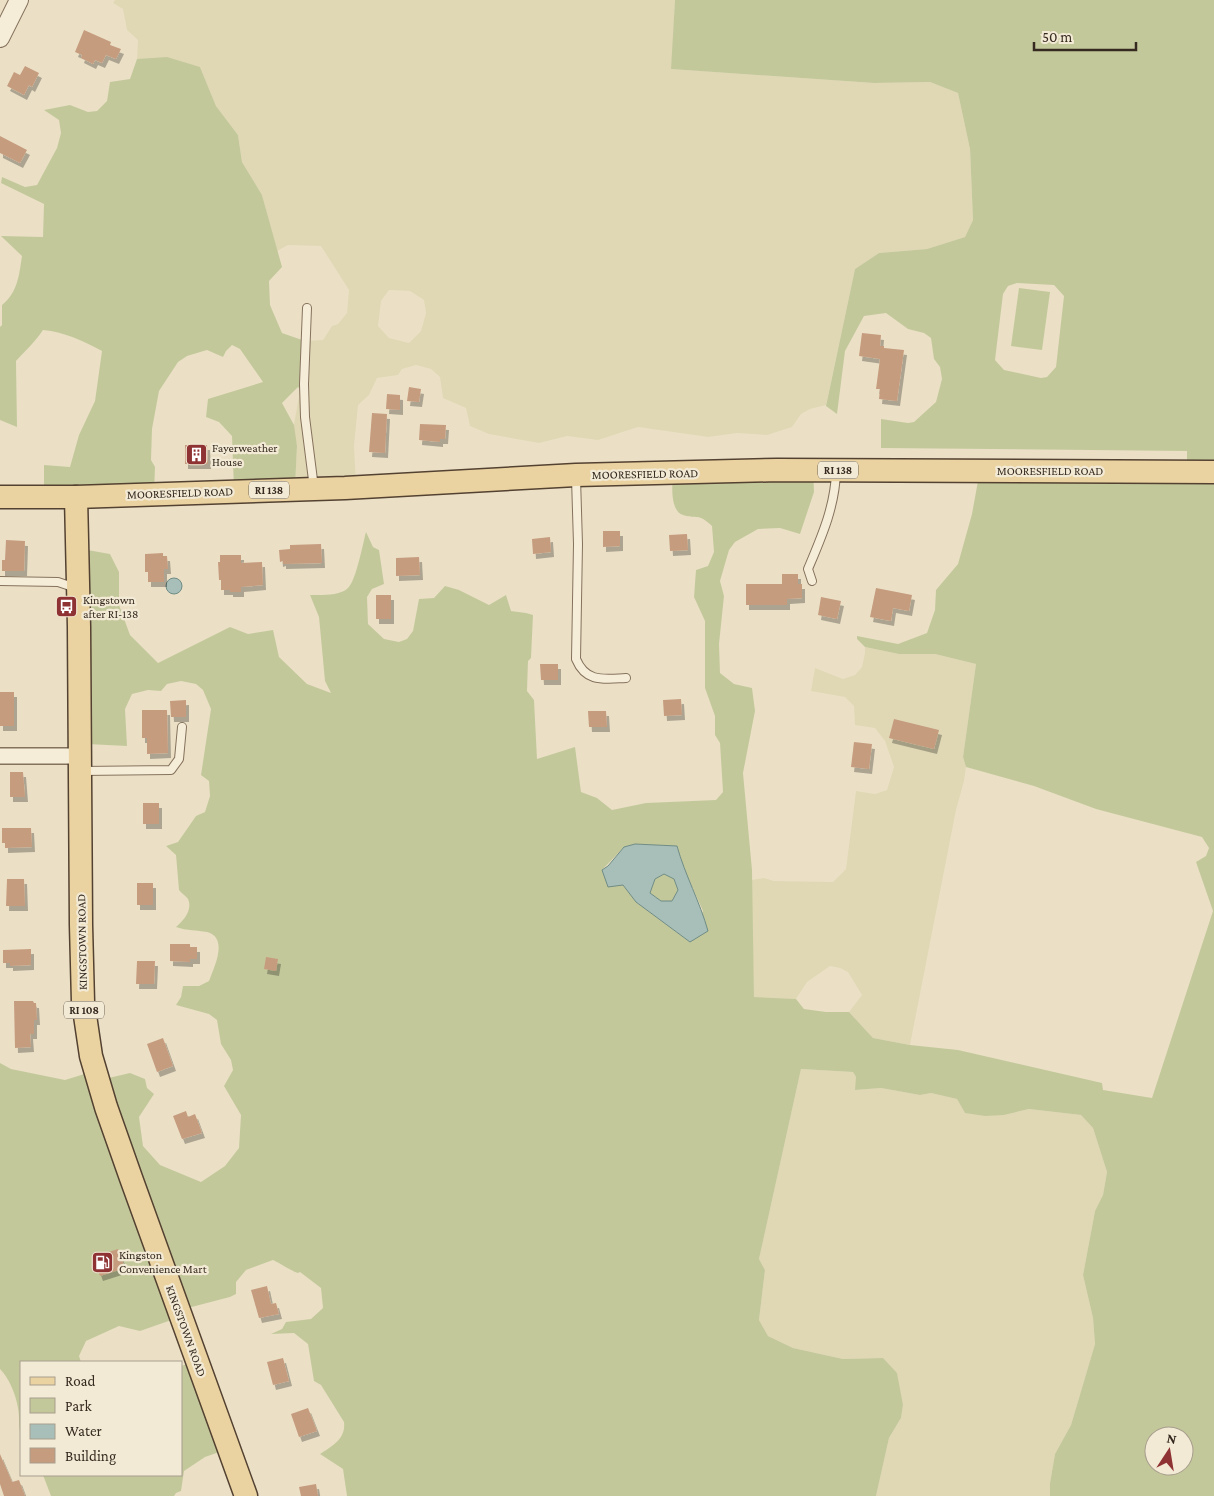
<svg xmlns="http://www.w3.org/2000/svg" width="1214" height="1496" viewBox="0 0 1214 1496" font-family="'Crimson Pro',serif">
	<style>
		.farmland { fill: #e0d8b4; fill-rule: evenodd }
		.green { fill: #c3c89b; fill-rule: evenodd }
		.water { fill: #a7bfb8; stroke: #6f8c85; fill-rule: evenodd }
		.building { fill: #c69c7f; filter: url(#shadow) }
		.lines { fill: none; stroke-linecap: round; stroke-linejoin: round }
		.service-casing { stroke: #85725d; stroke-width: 10 }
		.minor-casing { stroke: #85725d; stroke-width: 18 }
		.tertiary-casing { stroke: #85725d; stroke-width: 20 }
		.primary-casing { stroke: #534131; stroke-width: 25 }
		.service { stroke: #f6edd9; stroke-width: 8 }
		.minor { stroke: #f6edd9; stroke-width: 15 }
		.tertiary { stroke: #f6edd9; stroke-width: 18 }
		.primary { stroke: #ebd3a1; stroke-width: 22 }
		.labels { text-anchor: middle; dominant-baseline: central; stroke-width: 4.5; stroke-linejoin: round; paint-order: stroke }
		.shield { fill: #f3ead5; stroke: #6f6456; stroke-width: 1 }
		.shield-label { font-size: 11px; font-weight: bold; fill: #362a20 }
		.poi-label { font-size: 12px; fill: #362a20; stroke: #f3ead5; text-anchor: start }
		.street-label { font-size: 12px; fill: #362a20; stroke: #f3ead5 }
	</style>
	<defs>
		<filter id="shadow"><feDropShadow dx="3" dy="5" stdDeviation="0" flood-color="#0004"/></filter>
	</defs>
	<rect width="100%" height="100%" fill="#ebe0c6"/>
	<g class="farmland">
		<path d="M115,0H675L672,69L874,83L930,82L958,93L970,149L973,220L965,237L927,249L879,253L855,269L826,405L810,409L801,414L792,427L767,435L737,433L708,437L638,427L598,440L567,436L539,443L489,434L470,426L466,408L443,398L440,377L431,369L416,365L402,369L398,375L377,378L369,395L358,405L354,446L356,484L295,487L297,446L293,429L307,354L305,341L323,340L332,326L338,324L347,313L349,290L321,246L288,245L277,251L262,195L242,162L238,135L216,106L200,67L137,59L138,40L127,30L123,9L113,3ZM389,290L410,291L424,300L426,313L421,331L409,343L389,338L378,326L381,301Z"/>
		<polygon points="865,647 899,654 935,654 976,664 963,757 966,767 964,781 956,810 910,1045 873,1038 849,1012 862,995 848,972 840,968 830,966 807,982 796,999 754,998 751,880 764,878 774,881 833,882 846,869 856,791 875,794 887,790 894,767 885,741 875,728 855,725 854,706 845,697 811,691 815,668 843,679 855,675 862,667 865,653"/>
		<polygon points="801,1069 853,1072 856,1077 856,1090 881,1088 920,1095 931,1093 957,1099 965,1113 1004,1115 1029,1109 1081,1115 1093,1128 1107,1172 1103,1195 1095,1211 1083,1275 1093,1318 1095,1344 1071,1425 1055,1454 1050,1483 1050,1496 876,1496 889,1438 901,1418 903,1405 883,1358 843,1359 793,1348 768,1336 759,1320 765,1270 759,1259"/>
	</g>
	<g class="green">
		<path d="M675,0H1214V1496H1050V1483L1055,1454L1071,1425L1095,1344L1093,1318L1083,1275L1095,1211L1103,1195L1107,1172L1093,1128L1081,1115L1029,1109L1004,1115L985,1116L965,1113L957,1099L931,1093L920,1095L881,1088L855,1090L856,1077L853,1072L801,1069L759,1259L765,1270L759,1320L768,1336L793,1348L843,1359L883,1358L897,1373L903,1405L901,1418L889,1438L876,1496H347L343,1469L320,1454C332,1446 346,1439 344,1422L321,1385L314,1381L308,1344L294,1333L271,1334L282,1329L286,1322L311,1319L323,1308L321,1288L300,1272L298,1273C289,1270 282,1264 273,1260L246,1270L236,1282V1294L230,1297L180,1310V1317L140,1331L119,1326L86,1341L79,1356L81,1362H21V1436C18,1426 20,1418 18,1408C16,1395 9,1378 0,1369V1063L11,1069L65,1080L94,1071L100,1080L130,1073L145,1079L147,1088L154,1094L139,1117L143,1146L160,1165L201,1182L225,1166L239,1148L241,1115L224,1086L233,1070L231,1060L221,1044L217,1020L209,1014L176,1005L181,997L183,986H199L209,981C214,967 229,938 207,932C197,930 187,931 176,927C183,921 193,910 188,899C186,896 181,893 179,890L176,855L166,846L178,842L196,816L205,812L210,796L209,781L201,775L211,709L203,690L196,684L181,681L167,684L161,691L148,690L132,694L125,709L127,746L87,744L76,548L110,554L119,572V605L130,635L158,663L230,627L248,634L273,630L279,657L307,684L331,693L325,681L319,617L310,595C321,595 340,596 348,588C356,581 363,543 366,532L373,547L379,550L384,584L372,589L367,597L368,624L384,639L399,642L407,639L413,631L419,599L434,598L445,586L459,590L489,605L506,595L511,611L526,613L533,615L531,658L528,661L527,691L534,700L537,759L575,747L581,792L597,798L612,810L646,803L716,800L723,792L720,743L715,735V716L705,688V621L694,597L696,570L708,566L714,552L712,526C697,512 698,520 683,515C670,511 672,485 673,475L813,470L814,492L800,534L780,528L758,529L735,542L729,550L720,581L724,596L719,644L720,673L734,684L752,688L755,711L743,773L752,870L754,997L796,999L804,1009L826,1012H849L873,1038L910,1045L958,1050L1102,1083L1103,1090L1152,1098L1213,911L1196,862L1206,856L1209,848L1202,837L1096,809L1034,786L966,767L963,757L976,664L935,654H899L865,647L857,639V636L898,644L927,633L935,610L936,590L958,564L972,514L980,470L1187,468V451L881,448V419L908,423L914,422L936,402L942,379L940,367L934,359L931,338L924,333L908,329L886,313L864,316L845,351L837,414L826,406L855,269L879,253L927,249L965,237L973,220L970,149L958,93L930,82L874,83L671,69ZM1017,283L1054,285L1064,296L1056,367L1047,377L1041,378L1004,370L995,360L1003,294L1008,286ZM635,844L677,846L683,867L703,911L690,942L636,902L623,885L602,870L624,847ZM1154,1436H1184V1466H1154Z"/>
		<path d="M167,57L200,67L216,106L238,135L242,162L262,195L282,267L269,281L270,305L282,333L305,341L301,390L298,387L282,403L294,425L297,446L295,487L234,489L232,436L219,422L206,417L208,399L263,382L240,349L232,345L226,351L223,357L207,350L187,356L178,362L159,391L152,429L151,460L155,467L154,492L44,493V465L70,467L79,435L95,401L102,351C83,341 65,332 43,330C36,341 25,351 16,361L17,427L0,420V327L2,325V305C18,292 19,275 22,256L1,236L43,237L44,204L1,183L2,177L25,187L37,185L57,148L61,133L59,120L44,110L70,105L88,112L97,111L107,101L110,82L130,79L137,59Z"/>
		<polygon points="1019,288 1050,292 1042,350 1011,346"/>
		<polygon points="664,874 674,879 678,890 672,901 661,901 650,893 655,879"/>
		<polygon points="196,1361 228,1449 205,1457 184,1471 181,1491 176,1493 174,1496 51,1496 43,1475 181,1475 181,1366"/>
	</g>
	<g class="water">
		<circle cx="174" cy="586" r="8"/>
		<path d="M635,844L677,846C685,875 700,902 708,931L690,942L636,902L623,885L608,887L602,870L608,866L624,847ZM664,874L674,879L678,890L672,901H661L650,893L655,879Z"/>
	</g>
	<g class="building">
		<polygon points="84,30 111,42 110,45 121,49 116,59 106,55 102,63 95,60 93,64 81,58 82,55 75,52"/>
		<polygon points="25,66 39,73 32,87 29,85 24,95 7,86 14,72 20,75"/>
		<polygon points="0,136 27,150 20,163 0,153"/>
		<polygon points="862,333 881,335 880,346 884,346 884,348 904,350 897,401 879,399 880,389 876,389 880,359 859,356"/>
		<polygon points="409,387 421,389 419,402 407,401"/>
		<polygon points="387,394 400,395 400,410 386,409"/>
		<polygon points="372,413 387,414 385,453 369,452"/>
		<polygon points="420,424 446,425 445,439 440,439 440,442 419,440"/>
		<polygon points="185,445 207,445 208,464 185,464"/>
		<polygon points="603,531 620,531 620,546 603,547"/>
		<polygon points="687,534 688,550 670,551 669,535"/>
		<polygon points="550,537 551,552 533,554 532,539"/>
		<polygon points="6,540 25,541 24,571 2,571 2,560 5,560"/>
		<polygon points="321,544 322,563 283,564 283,561 280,562 279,550 290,549 290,545"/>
		<polygon points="163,553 163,556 167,556 168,569 164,569 164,582 148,582 148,572 145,572 145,554"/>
		<polygon points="220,555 241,555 241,563 262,562 263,585 241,587 241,592 230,592 230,590 221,590 221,580 219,580 218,562 220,562"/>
		<polygon points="419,557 420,575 396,576 396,558"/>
		<polygon points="782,574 798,574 798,584 802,584 802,598 787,599 787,605 746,605 746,584 782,584"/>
		<polygon points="876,588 912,595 909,611 893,608 891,621 870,617"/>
		<rect x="376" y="595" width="15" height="24"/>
		<polygon points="821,597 841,601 837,619 818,615"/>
		<polygon points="540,664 558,664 558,680 541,680"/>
		<rect x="0" y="692" width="14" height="34"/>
		<polygon points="681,699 682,715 664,716 663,700"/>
		<polygon points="186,700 186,717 171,717 170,701"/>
		<polygon points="142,710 167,710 168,753 147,754 147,738 142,738"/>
		<polygon points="588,711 606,711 607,727 589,727"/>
		<polygon points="894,719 939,730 934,749 889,738"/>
		<polygon points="854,742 872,744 869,769 851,767"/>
		<polygon points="10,772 23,772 25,797 10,797"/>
		<rect x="143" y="803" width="16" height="21"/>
		<polygon points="2,828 31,828 32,847 5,848 5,843 2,843"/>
		<polygon points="7,879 24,879 25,906 6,906"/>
		<rect x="137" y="883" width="16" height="22"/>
		<polygon points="170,944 190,944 190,947 197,947 197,959 190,959 190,962 170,961"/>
		<polygon points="31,949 31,965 10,966 10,963 3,963 3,950"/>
		<polygon points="266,957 278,959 276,971 264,969"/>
		<polygon points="137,961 155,961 154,984 136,984"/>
		<polygon points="14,1001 33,1001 34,1003 36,1003 37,1020 34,1020 34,1034 30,1034 31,1047 15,1048"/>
		<polygon points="163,1038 173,1066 157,1072 147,1044"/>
		<polygon points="186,1111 188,1117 195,1114 202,1133 182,1139 173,1116"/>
		<polygon points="118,1249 125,1268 100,1276 93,1257"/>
		<polygon points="267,1286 271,1304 276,1303 279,1314 259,1318 251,1290"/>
		<polygon points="283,1358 289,1381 273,1385 267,1362"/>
		<polygon points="308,1408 317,1431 299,1437 291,1414"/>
		<polygon points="0,1454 12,1482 19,1480 25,1496 4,1496 0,1484"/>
		<polygon points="316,1484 318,1496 301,1496 299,1487"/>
	</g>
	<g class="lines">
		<defs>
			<g id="service">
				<polyline points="307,308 304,384 305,417 314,488"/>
				<path d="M576,478L578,544L576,659C586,683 604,679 626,678"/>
				<polyline points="0,581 58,582 76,588"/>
				<path d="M812,581L808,569C821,538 835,507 836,472"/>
				<polyline points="81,771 171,770 179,759 182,727"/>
			</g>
			<polyline id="minor" points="0,756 79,756"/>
			<polyline id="tertiary" points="0,38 19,0"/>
			<g id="primary">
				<polyline points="0,497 76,497 345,488 576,475 777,470 1214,472"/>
				<polyline points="76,497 79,627 81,925 83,1002 91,1056 106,1107 131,1178 246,1496"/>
			</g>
		</defs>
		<use href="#service" class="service-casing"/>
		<use href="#minor" class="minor-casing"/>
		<use href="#tertiary" class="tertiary-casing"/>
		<use href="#primary" class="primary-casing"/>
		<use href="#service" class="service"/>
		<use href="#minor" class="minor"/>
		<use href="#tertiary" class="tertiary"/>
		<use href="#primary" class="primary"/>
	</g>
	<defs>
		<symbol id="building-square" viewBox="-11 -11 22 22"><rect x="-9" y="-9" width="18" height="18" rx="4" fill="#8f3233" stroke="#f3ead5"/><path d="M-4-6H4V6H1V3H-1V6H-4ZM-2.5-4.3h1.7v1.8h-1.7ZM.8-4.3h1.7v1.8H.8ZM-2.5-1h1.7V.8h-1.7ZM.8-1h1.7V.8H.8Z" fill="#fff"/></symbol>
		<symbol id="bus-square" viewBox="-11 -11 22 22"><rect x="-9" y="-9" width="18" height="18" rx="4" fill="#8f3233" stroke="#f3ead5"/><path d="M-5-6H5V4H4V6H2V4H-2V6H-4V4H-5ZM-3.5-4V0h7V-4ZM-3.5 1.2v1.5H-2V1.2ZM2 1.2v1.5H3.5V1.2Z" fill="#fff"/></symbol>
		<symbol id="fuel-square" viewBox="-11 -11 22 22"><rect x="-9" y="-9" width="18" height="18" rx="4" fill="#8f3233" stroke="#f3ead5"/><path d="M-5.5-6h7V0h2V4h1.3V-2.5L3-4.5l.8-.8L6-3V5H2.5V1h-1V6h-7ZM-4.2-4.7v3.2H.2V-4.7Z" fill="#fff"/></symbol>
	</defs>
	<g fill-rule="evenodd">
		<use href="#building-square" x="184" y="442" width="25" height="25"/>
		<use href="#bus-square" x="54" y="594" width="25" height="25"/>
		<use href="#fuel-square" x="90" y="1250" width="25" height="25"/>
	</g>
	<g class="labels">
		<g class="shield">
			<rect x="818" y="461.5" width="40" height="17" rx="4"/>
			<rect x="249" y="481.5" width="40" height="17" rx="4"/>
			<rect x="64" y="1001.5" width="40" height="17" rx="4"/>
		</g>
		<g class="shield-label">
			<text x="838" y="470">RI 138</text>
			<text x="269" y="490">RI 138</text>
			<text x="84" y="1010">RI 108</text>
		</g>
		<g class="poi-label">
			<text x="212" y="448">Fayerweather<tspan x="212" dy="14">House</tspan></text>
			<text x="83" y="600">Kingstown<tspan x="83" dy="14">after RI-138</tspan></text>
			<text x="119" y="1255">Kingston<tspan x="119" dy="14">Convenience Mart</tspan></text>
		</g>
		<g class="street-label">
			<text x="1050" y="471">MOORESFIELD ROAD</text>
			<text transform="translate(645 474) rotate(-1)">MOORESFIELD ROAD</text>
			<text transform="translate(180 493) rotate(-2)">MOORESFIELD ROAD</text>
			<text transform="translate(82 942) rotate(-91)">KINGSTOWN ROAD</text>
			<text transform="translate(186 1331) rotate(70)">KINGSTOWN ROAD</text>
		</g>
	</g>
	<rect x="20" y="1361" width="162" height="115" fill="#f3ead5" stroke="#a79d8d"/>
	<rect x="30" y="1377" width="25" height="8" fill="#ebd3a1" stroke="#a79d8d"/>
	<text x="65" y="1386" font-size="15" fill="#362a20">Road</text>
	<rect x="30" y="1398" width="25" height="15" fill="#c3c89b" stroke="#a79d8d"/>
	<text x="65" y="1411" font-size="15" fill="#362a20">Park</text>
	<rect x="30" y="1424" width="25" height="15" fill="#a7bfb8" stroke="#a79d8d"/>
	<text x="65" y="1436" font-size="15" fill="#362a20">Water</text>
	<rect x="30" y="1448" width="25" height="15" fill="#c69c7f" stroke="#a79d8d"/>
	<text x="65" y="1461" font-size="15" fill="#362a20">Building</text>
	<g transform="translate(1169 1451) rotate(12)"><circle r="24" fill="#f3ead5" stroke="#a79d8d"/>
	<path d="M0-4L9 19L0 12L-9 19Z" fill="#8f3233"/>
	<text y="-8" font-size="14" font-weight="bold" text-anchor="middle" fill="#362a20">N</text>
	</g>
	<path d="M1034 42v8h102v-8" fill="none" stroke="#362a20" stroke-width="2.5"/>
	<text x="1042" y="42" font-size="15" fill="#362a20" stroke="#f3ead5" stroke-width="4" paint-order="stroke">50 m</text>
</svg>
